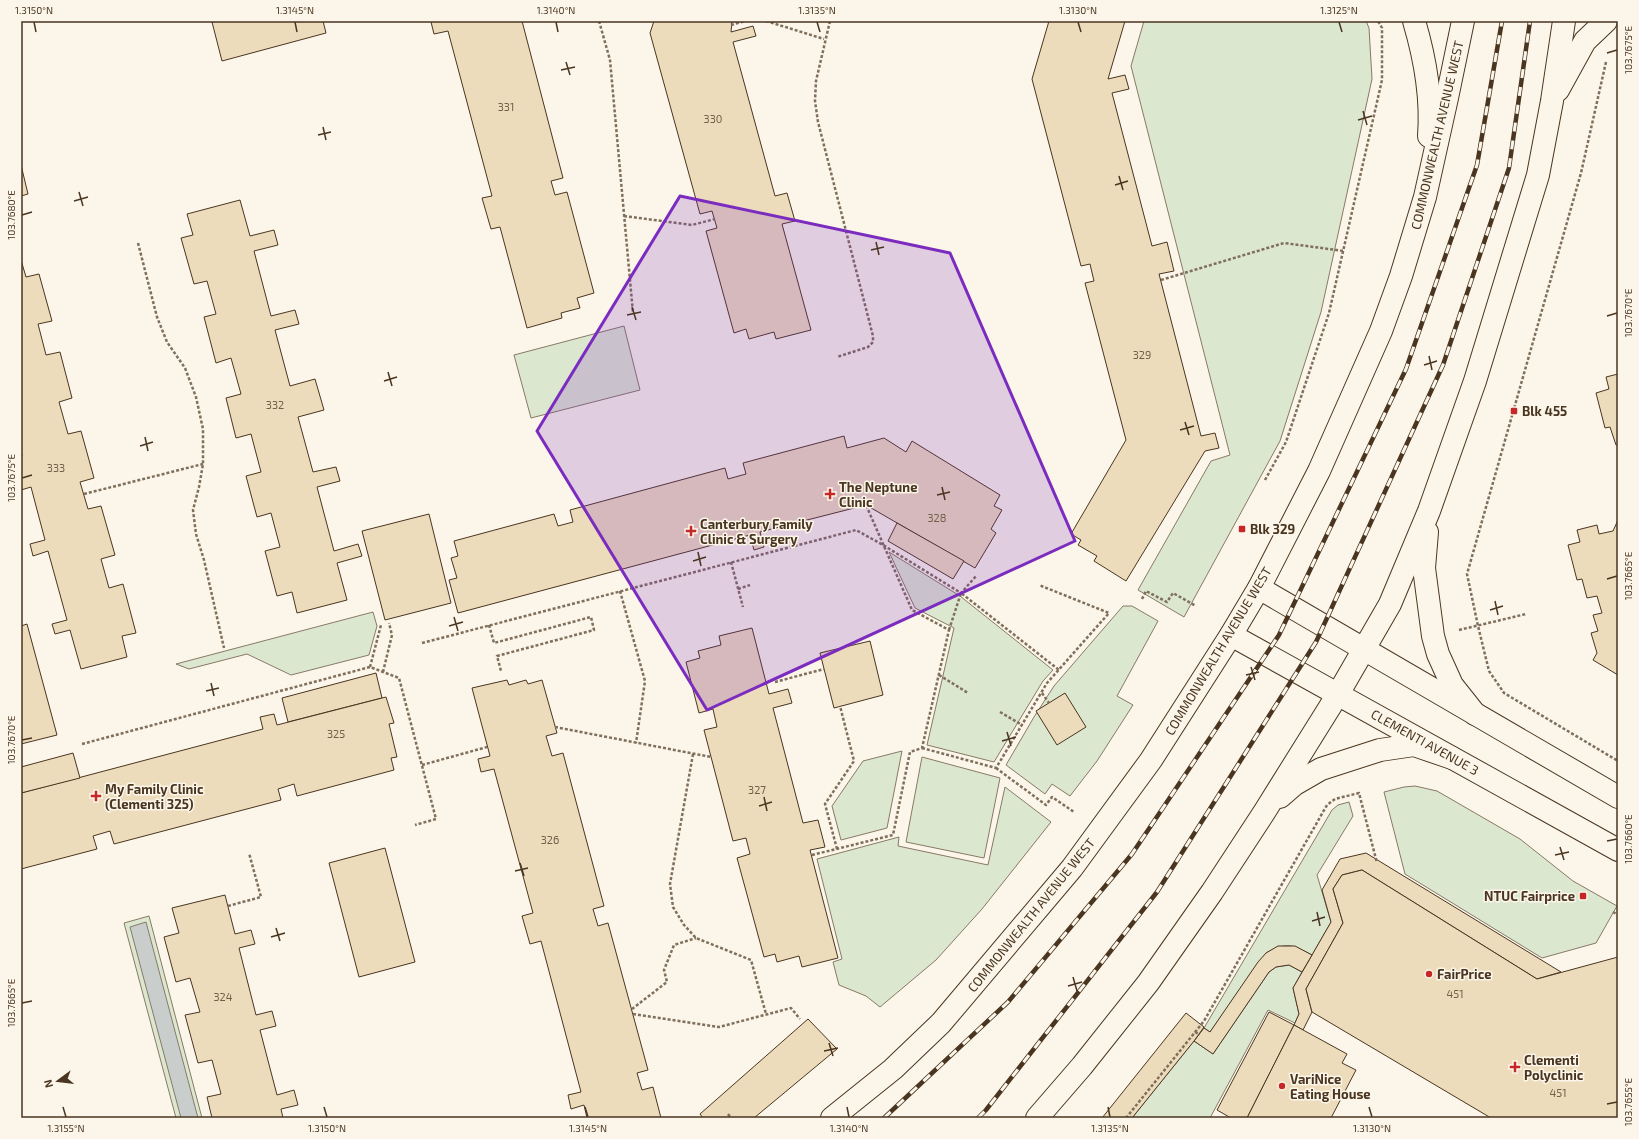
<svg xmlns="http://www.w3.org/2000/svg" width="1639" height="1139" viewBox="0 0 1639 1139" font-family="'Exo 2',sans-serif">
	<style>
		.green { fill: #dce7d0; stroke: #887966 }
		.water { fill: #c9cecd; stroke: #887966 }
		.building { fill: #ecdcbc; stroke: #4a3520 }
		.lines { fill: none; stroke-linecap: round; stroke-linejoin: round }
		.minor-casing { stroke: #4a3520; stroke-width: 24 }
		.major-casing { stroke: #4a3520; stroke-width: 24 }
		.path { stroke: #7f6f5c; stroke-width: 2.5; stroke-dasharray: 3 2; stroke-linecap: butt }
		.minor { stroke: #fbf6e9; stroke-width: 22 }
		.major { stroke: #fbf6e9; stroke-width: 22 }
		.rail-casing { stroke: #4a3520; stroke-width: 4.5 }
		.rail { stroke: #fbf6e9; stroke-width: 3; stroke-dasharray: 9; stroke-linecap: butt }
		.marked { fill: #7b2cbf; fill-opacity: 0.2; stroke: #7b2cbf; stroke-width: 3; stroke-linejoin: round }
		.ticks { fill: none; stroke: #4a3520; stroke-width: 1.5 }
		.poi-dot { fill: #c62828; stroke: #fbf6e9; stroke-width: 1.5 }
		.labels { text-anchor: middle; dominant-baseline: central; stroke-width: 3; stroke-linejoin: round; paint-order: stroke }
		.number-label { font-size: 11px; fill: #725f47 }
		.street-label { font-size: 13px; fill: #4a3520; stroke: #fbf6e9 }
		.poi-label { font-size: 13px; font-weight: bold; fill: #4a3520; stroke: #fbf6e9; text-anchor: start }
		.neatline { fill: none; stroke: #4a3520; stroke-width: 1.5 }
		.ticks-label { font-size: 10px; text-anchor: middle; fill: #4a3520 }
	</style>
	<rect width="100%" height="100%" fill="#fbf6e9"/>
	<g class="green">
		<polygon points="1144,21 1366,21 1369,28 1372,79 1321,312 1280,441 1184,617 1138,590 1211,461 1230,455 1131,66"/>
		<polygon points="624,326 640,390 531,418 514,355"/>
		<polygon points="889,552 960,596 1053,670 1043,681 994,762 927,745 954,628 915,608"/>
		<polygon points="1123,606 1132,606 1158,621 1117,696 1133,705 1097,761 1070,796 1052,784 1045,794 1006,765 1034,717 1054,686"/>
		<polygon points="373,612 377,626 369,655 291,675 247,654 189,669 176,664"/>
		<polygon points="902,751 887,828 841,840 832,806 863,761"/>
		<polygon points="922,757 1000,778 984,858 906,842"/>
		<polygon points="1415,786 1437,791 1520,839 1573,881 1617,906 1596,943 1542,958 1405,874 1384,792 1404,787"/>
		<polygon points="1005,787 1051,822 982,909 936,960 880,1007 866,996 839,985 833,962 842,959 817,859 899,837 898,846 988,865"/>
		<path d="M1349,802L1353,816L1317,875L1331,922L1312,955C1292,944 1286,942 1266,953L1210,1032L1204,1028L1332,810L1338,805Z"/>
		<polygon points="149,916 202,1118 176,1118 124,923"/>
		<polygon points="1289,965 1302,972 1293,988 1299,1014 1295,1023 1268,1010 1210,1118 1132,1118 1194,1041 1213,1054 1269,972 1276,967"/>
	</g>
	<polygon class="water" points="146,922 198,1118 181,1118 130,927"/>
	<g class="building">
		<polygon points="217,21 323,21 326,33 222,61 212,22"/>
		<polygon points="435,21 522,21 563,178 551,181 555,195 567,192 594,293 577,298 580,308 561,313 562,318 527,328 500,227 491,229 482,198 492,196 448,31 434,34 431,22"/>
		<polygon points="654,21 732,21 731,32 753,26 756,36 733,42 775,196 787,193 795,221 782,224 811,330 776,339 774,332 749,339 746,329 734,333 706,231 717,228 712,211 700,214 650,33"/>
		<polygon points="1049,21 1125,21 1108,79 1125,75 1129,89 1112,93 1152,246 1167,242 1174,271 1159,274 1201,436 1215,433 1219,448 1205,451 1126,581 1094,561 1097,556 1078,545 1081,540 1071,534 1126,440 1085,283 1094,281 1090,264 1081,266 1032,79"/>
		<polygon points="21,165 28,194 21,196"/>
		<polygon points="240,200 250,236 274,230 278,245 254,251 271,316 295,310 299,324 275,330 290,386 315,379 324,410 298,417 313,472 336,467 340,481 317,487 334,551 358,544 362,556 337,563 347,600 297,613 292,592 277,596 265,551 280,547 271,513 257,517 246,476 261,472 251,434 236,438 226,398 241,394 231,358 216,363 204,317 216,314 207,281 194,284 181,238 193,235 187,214"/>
		<polygon points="21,260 26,277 39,274 52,321 38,324 46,355 60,352 72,398 59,402 68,434 81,431 94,478 80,482 88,509 101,506 115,555 101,559 109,588 123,584 136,633 122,636 127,657 81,669 70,630 55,634 52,624 67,620 48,551 33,556 30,544 45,540 31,487 21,490 21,456 22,456 21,451"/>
		<polygon points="1618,374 1618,445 1616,445 1610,427 1605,428 1596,393 1609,389 1606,377"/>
		<polygon points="844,436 847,448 884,438 906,452 912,441 1000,495 994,506 1002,510 991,529 996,533 975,568 866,505 760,532 764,547 754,550 750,535 458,613 449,580 457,578 451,558 458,556 454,541 554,514 558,526 573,522 570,510 725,468 728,479 746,474 743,463"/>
		<polygon points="429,514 451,603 385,620 362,531"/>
		<polygon points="1618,520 1618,675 1593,660 1597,653 1591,633 1598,631 1593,615 1602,613 1597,596 1587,598 1582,579 1577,580 1568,545 1580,542 1577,530 1597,525 1599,534 1613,531"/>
		<polygon points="897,523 964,561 953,579 888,541"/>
		<polygon points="27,624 57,735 21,744 21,626"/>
		<polygon points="752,628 769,694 788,689 792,703 773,708 803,823 818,820 825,847 810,850 838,958 802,967 799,956 777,962 775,954 764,957 737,858 750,854 746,838 733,841 704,730 717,727 713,709 699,713 686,662 700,658 698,651 721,645 719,636"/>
		<polygon points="870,641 883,695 834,708 820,653"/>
		<polygon points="376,673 382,698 288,722 282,698"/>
		<polygon points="507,680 509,685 526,680 528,684 542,680 557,733 546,736 552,756 563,753 604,906 593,909 598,926 608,923 648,1070 637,1073 642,1090 653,1087 661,1118 587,1118 584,1105 571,1109 568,1095 581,1092 541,941 530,944 522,916 533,913 494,769 481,772 478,759 490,756 472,688"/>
		<polygon points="1065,693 1086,727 1057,745 1036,711"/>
		<polygon points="386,697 394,723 389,724 397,757 391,758 394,770 297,796 294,784 278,789 281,800 114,844 110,831 93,836 97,849 21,869 21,793 263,729 260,717 274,714 277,725"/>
		<polygon points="73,753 80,778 21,793 21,767"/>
		<polygon points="385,848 415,962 359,977 329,863"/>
		<polygon points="1366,853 1561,972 1537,979 1362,870 1342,875 1333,889 1343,923 1306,989 1312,1012 1303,1030 1294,1025 1299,1014 1293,988 1331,922 1322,890 1340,859"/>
		<polygon points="1362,870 1537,979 1618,957 1618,1118 1491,1118 1312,1012 1306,989 1343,923 1333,889 1342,875"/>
		<polygon points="225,895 235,934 251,930 255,944 239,948 256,1015 272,1011 276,1026 260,1030 277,1095 294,1090 298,1105 281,1109 283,1118 212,1118 207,1097 221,1094 212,1060 198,1063 185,1015 200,1012 190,978 176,982 164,937 179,933 172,908"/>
		<polygon points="1278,946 1295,946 1312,955 1302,972 1289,965 1276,967 1269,972 1213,1054 1194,1041 1204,1028 1210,1032 1258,962 1266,953"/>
		<polygon points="1269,1012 1294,1025 1247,1118 1231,1118 1217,1110"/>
		<polygon points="1186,1013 1204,1027 1194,1041 1132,1118 1102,1118"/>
		<polygon points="808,1019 837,1049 754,1118 703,1118 700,1114"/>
		<polygon points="1294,1025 1347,1054 1342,1063 1356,1070 1331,1118 1247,1118"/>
	</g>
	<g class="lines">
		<defs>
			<g id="minor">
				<polyline points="1259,588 1618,797"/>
				<polyline points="1231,635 1618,850"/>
			</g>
			<g id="major">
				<path d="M1414,21C1425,58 1432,97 1429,136"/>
				<polyline points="1558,90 1585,41 1606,21"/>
				<polyline points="1427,532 1424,568 1433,636 1438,654 1452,685 1475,714"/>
				<polyline points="1280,797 1295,784 1321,769 1380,750 1414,745 1452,758"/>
				<polyline points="832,1118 893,1069 941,1023 1072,868 1151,760 1231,635 1259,588 1319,471 1381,331 1401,276 1425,197 1447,98 1463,21"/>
				<polyline points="1037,1118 1082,1066 1148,983 1212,892 1265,811 1338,694 1390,604 1429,511 1475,381 1538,175 1552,101 1564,21"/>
			</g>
		</defs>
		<use href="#minor" class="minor-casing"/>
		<use href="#major" class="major-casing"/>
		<g class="path">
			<polyline points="599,21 610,60 633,313"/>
			<polyline points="766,21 824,39"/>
			<polyline points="830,21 816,81 815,101 818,122 873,336 873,342 868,347 837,357"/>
			<polyline points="731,25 745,21"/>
			<polyline points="1606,62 1581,173 1467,574 1478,626 1489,671 1504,693 1618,761"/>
			<polyline points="624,216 692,225 715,219"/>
			<polyline points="138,243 157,317 167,342 185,368 196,397 203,429 203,464 199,487 193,510 196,534 204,560 224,648"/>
			<polyline points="1161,280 1284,243 1344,251"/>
			<polyline points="1265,480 1286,442 1329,313 1382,80 1382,28 1378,21"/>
			<polyline points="84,494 203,464"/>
			<polyline points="731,562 743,607"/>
			<polyline points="738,589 750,585"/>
			<polyline points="620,591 645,681 636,743"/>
			<polyline points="1142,599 1146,591 1167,602 1173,593 1196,606"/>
			<polyline points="489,625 494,643 591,617 594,630 497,656 501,671"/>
			<polyline points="949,630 961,593 1059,670"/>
			<polyline points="1459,630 1526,614"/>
			<polyline points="422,643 856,530 883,545 961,593 977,575"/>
			<polyline points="370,667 381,625"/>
			<polyline points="383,672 392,635 389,623"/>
			<polyline points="939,675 968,693"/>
			<polyline points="775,682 824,669"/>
			<polyline points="1042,693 1049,703"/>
			<polyline points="1000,712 1022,725"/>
			<polyline points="555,727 711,757"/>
			<polyline points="82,744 370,667 399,678 436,819 415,825"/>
			<polyline points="922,748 996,768 1047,683 1109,613 1039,585"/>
			<polyline points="693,754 670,884 673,907 684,925 696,938 751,960 766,1014"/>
			<polyline points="422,765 487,747"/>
			<polyline points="996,768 1046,805 1052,797 1074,812"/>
			<polyline points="837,849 825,804 854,761 840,706"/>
			<polyline points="812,855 893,835 910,752 922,748 949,630 912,610 866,505"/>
			<polyline points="228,906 261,897 249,853"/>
			<polyline points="1613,912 1618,915"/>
			<polyline points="632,1009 667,982 664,970 674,945 696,938"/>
			<polyline points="633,1014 719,1027 791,1008 800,1019"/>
			<polyline points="1195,1032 1199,1034"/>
			<polyline points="728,1114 731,1118"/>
			<polyline points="1126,1118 1204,1021 1327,805 1335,799 1359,793 1377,863"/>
		</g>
		<use href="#minor" class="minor"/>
		<use href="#major" class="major"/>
		<defs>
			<g id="rail">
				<polyline points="884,1118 1008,1002 1132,854 1279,635 1406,369 1477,165 1502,21"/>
				<polyline points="978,1118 986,1110 1157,892 1316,642 1443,365 1509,168 1530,21"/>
			</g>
		</defs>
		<use href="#rail" class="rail-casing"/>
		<use href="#rail" class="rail"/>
	</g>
	<path class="marked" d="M680,196L950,253L1075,541L707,710L537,431Z"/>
	<path class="ticks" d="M34,22L36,32M295,22L297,32M556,22L558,32M817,22L820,32M1078,22L1081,32M1339,22L1342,32M1607,53L1617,50M566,62L570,75M561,70L575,67M1363,111L1367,125M1358,120L1372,116M323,127L326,140M318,135L331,132M1119,176L1123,190M1115,185L1128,181M79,192L83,206M74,201L88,197M22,215L32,212M876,242L879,255M871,250L884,247M632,307L636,320M627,315L641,312M1607,316L1617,313M1429,356L1432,370M1424,365L1437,361M388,372L392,386M384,381L397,377M1185,422L1189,435M1180,430L1194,426M145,437L148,451M140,446L153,442M22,478L32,475M942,487L945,500M937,495L950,492M698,552L701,566M693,561L706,557M1607,579L1617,576M1495,601L1498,615M1490,610L1503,606M454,617L458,631M449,626L463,622M1251,667L1255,680M1246,675L1259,672M211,683L214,696M206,691L219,688M1007,732L1011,746M22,740L32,738M1002,741L1016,737M764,797L767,811M759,806L772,802M1607,841L1617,839M1560,847L1564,860M1555,855L1569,852M520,863L524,876M515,871L528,868M1317,912L1320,926M1312,921L1325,917M276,928L280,941M271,937L285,933M1073,977L1077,991M1068,986L1082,982M22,1003L32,1001M829,1043L833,1056M824,1051L838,1048M1607,1104L1617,1102M63,1107L66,1117M324,1107L327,1117M585,1107L588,1117M847,1107L849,1117M1108,1107L1110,1117M1369,1107L1372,1117"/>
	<g class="poi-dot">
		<rect x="1510" y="407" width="8" height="8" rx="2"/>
		<path d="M828 488h4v4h4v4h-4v4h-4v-4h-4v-4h4z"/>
		<rect x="1238" y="525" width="8" height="8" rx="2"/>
		<path d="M689 525h4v4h4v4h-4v4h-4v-4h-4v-4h4z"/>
		<path d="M94 790h4v4h4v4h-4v4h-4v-4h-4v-4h4z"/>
		<rect x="1579" y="892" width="8" height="8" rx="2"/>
		<circle cx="1429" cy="974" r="4"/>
		<path d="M1513 1061h4v4h4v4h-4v4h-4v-4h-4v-4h4z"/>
		<circle cx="1282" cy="1086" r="4"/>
	</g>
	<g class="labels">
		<g class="number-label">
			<text x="506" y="106">331</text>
			<text x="713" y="118">330</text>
			<text x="1142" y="354">329</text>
			<text x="275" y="404">332</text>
			<text x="56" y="467">333</text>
			<text x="937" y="517">328</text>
			<text x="336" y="733">325</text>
			<text x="757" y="789">327</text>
			<text x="550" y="839">326</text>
			<text x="1455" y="993">451</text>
			<text x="223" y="996">324</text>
			<text x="1558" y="1092">451</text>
		</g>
		<g class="street-label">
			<text transform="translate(1437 135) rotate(-77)">COMMONWEALTH AVENUE WEST</text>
			<text transform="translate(1218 651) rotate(-59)">COMMONWEALTH AVENUE WEST</text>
			<text transform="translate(1425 742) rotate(29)">CLEMENTI AVENUE 3</text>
			<text transform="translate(1031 915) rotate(-51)">COMMONWEALTH AVENUE WEST</text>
		</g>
		<g class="poi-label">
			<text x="1522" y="411">Blk 455</text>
			<text x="839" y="487">The Neptune<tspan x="839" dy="15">Clinic</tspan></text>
			<text x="700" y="524">Canterbury Family<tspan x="700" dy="15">Clinic &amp; Surgery</tspan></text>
			<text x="1250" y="529">Blk 329</text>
			<text x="105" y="789">My Family Clinic<tspan x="105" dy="15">(Clementi 325)</tspan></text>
			<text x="1575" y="896" text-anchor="end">NTUC Fairprice</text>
			<text x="1437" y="974">FairPrice</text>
			<text x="1524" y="1060">Clementi<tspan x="1524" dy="15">Polyclinic</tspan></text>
			<text x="1290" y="1079">VariNice<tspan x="1290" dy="15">Eating House</tspan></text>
		</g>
	</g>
	<rect width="1639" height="1139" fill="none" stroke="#fbf6e9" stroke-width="44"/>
	<g transform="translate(58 1081) rotate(255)" stroke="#fbf6e9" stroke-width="3" paint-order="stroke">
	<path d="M0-3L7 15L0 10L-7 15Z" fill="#4a3520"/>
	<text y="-6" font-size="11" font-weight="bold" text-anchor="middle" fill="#4a3520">N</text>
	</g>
	<rect x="22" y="22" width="1595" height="1095" class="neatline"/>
	<g class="ticks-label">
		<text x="34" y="14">1.3150°N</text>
		<text x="295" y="14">1.3145°N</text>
		<text x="556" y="14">1.3140°N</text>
		<text x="817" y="14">1.3135°N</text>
		<text x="1078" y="14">1.3130°N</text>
		<text x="1339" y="14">1.3125°N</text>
		<text transform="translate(1628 50) rotate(-90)" y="4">103.7675°E</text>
		<text transform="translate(11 215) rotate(-90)" y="4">103.7680°E</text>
		<text transform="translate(1628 313) rotate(-90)" y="4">103.7670°E</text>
		<text transform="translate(11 478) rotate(-90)" y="4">103.7675°E</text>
		<text transform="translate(1628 576) rotate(-90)" y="4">103.7665°E</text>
		<text transform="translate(11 740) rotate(-90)" y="4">103.7670°E</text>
		<text transform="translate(1628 839) rotate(-90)" y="4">103.7660°E</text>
		<text transform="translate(11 1003) rotate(-90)" y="4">103.7665°E</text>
		<text transform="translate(1628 1102) rotate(-90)" y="4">103.7655°E</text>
		<text x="66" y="1132">1.3155°N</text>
		<text x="327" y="1132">1.3150°N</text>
		<text x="588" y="1132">1.3145°N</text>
		<text x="849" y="1132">1.3140°N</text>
		<text x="1110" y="1132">1.3135°N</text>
		<text x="1372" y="1132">1.3130°N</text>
	</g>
</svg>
